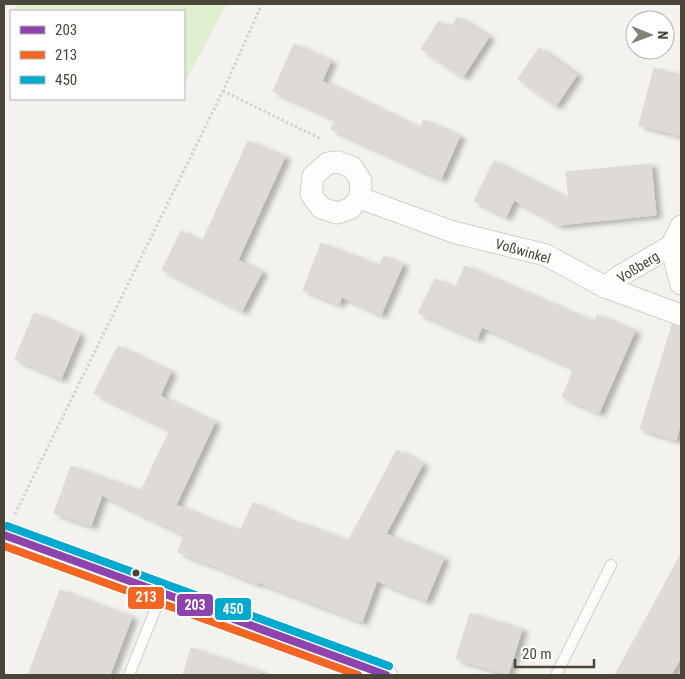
<svg xmlns="http://www.w3.org/2000/svg" width="685" height="679" viewBox="0 0 685 679" font-family="'Roboto Condensed',sans-serif">
	<style>
		.green { fill: #e1eecf }
		.building { fill: #dedbd6; stroke: #dcd9d4; filter: url(#shadow) }
		.lines { fill: none; stroke-linecap: round; stroke-linejoin: round }
		.lane-casing { stroke: #d2d0cb; stroke-width: 12 }
		.street-casing { stroke: #d2d0cb; stroke-width: 23 }
		.path { stroke: #d3d2cc; stroke-width: 3; stroke-dasharray: 2.5 2.5; stroke-linecap: butt }
		.lane { stroke: #fdfdfc; stroke-width: 10 }
		.street { stroke: #fdfdfc; stroke-width: 21 }
		.bus-1-casing { stroke: #fff; stroke-width: 11 }
		.bus-2-casing { stroke: #fff; stroke-width: 11 }
		.bus-3-casing { stroke: #fff; stroke-width: 11 }
		.bus-1 { stroke: #8e44ad; stroke-width: 8 }
		.bus-2 { stroke: #f26522; stroke-width: 8 }
		.bus-3 { stroke: #00a9ce; stroke-width: 8 }
		.bus-dot { fill: #4b4439; stroke: #fff; stroke-width: 2 }
		.labels { text-anchor: middle; dominant-baseline: central; stroke-width: 4; stroke-linejoin: round; paint-order: stroke }
		.street-label { font-size: 14px; fill: #4b4439; stroke: #fff }
		.line-badge { stroke: #fff; stroke-width: 2 }
		.badge-label { font-size: 14px; text-anchor: middle; font-weight: bold; fill: #fff }
	</style>
	<defs>
		<filter id="shadow"><feDropShadow dx="5.5" dy="3" stdDeviation="2.5" flood-color="#0004"/></filter>
	</defs>
	<rect width="100%" height="100%" fill="#f4f2ee"/>
	<polygon class="green" points="17,4 227,4 184,84 184,11 13,11"/>
	<g class="building">
		<polygon points="458,17 489,37 463,77 421,49 439,21 451,28"/>
		<polygon points="294,44 331,61 322,81 420,128 424,120 460,136 441,179 331,129 335,119 273,91"/>
		<polygon points="539,48 577,75 556,106 518,79"/>
		<polygon points="654,68 681,75 681,136 639,125"/>
		<polygon points="248,141 285,157 238,260 262,272 242,311 162,270 181,231 202,242"/>
		<polygon points="494,161 569,199 566,172 651,164 656,215 558,225 514,200 506,217 474,201"/>
		<polygon points="321,243 379,266 384,256 403,264 381,315 342,297 339,304 303,290"/>
		<polygon points="465,266 594,322 597,315 635,331 599,413 562,397 574,368 482,327 477,339 418,313 435,279 455,288"/>
		<polygon points="34,313 80,334 61,379 15,359"/>
		<polygon points="672,325 681,327 681,422 676,440 640,429"/>
		<polygon points="118,346 171,372 160,396 215,422 176,505 240,531 253,503 298,524 299,522 348,541 397,450 423,464 386,534 444,558 426,601 377,581 362,622 258,582 257,584 210,564 210,565 178,552 184,535 102,495 91,526 54,513 71,466 141,491 170,430 94,393"/>
		<polygon points="681,554 681,658 671,675 615,675"/>
		<polygon points="60,590 132,617 110,675 28,675"/>
		<polygon points="470,613 522,629 508,675 456,659"/>
		<polygon points="191,648 262,672 261,675 183,675"/>
	</g>
	<g class="lines">
		<defs>
			<g id="lane">
				<polyline points="129,675 162,593"/>
				<polyline points="556,675 611,565"/>
			</g>
			<g id="street">
				<polygon points="338,162 352,167 361,181 360,198 350,209 337,213 321,208 311,194 313,176 328,163"/>
				<polyline points="360,198 453,232 546,255 605,287 681,315"/>
				<polyline points="681,226 671,246 681,284"/>
				<polyline points="605,287 620,276 671,246"/>
				<polyline points="4,535 386,675"/>
			</g>
		</defs>
		<use href="#lane" class="lane-casing"/>
		<use href="#street" class="street-casing"/>
		<g class="path">
			<polyline points="223,91 319,138 320,141"/>
			<polyline points="15,514 223,91 262,4"/>
		</g>
		<use href="#lane" class="lane"/>
		<use href="#street" class="street"/>
		<defs>
			<polyline id="bus-1" points="4,535 386,675"/>
			<polyline id="bus-2" points="4,546 358,675"/>
			<polyline id="bus-3" points="7,526 389,666"/>
		</defs>
		<use href="#bus-1" class="bus-1-casing"/>
		<use href="#bus-2" class="bus-2-casing"/>
		<use href="#bus-3" class="bus-3-casing"/>
		<use href="#bus-1" class="bus-1"/>
		<use href="#bus-2" class="bus-2"/>
		<use href="#bus-3" class="bus-3"/>
	</g>
	<circle class="bus-dot" cx="136" cy="573" r="4.5"/>
	<g class="labels">
		<g class="street-label">
			<text transform="translate(523 251) rotate(16)">Voßwinkel</text>
			<text transform="translate(638 267) rotate(-32)">Voßberg</text>
		</g>
	</g>
	<g class="line-badge">
		<rect x="127" y="586" width="38" height="24" rx="5" fill="#f26522"/>
		<rect x="176" y="593" width="38" height="24" rx="5" fill="#8e44ad"/>
		<rect x="214" y="597" width="38" height="24" rx="5" fill="#00a9ce"/>
	</g>
	<g class="badge-label">
		<text x="146" y="602">213</text>
		<text x="195" y="610">203</text>
		<text x="233" y="614">450</text>
	</g>
	<rect width="685" height="679" fill="none" stroke="#4b4439" stroke-width="10"/>
	<rect x="10" y="10" width="175" height="90" fill="#ffffff" stroke="#b7b4b0"/>
	<rect x="20" y="26" width="25" height="8" fill="#8e44ad" stroke="#b7b4b0"/>
	<text x="55" y="35" font-size="15" fill="#4b4439">203</text>
	<rect x="20" y="51" width="25" height="8" fill="#f26522" stroke="#b7b4b0"/>
	<text x="55" y="60" font-size="15" fill="#4b4439">213</text>
	<rect x="20" y="76" width="25" height="8" fill="#00a9ce" stroke="#b7b4b0"/>
	<text x="55" y="85" font-size="15" fill="#4b4439">450</text>
	<g transform="translate(650 35) rotate(91)"><circle r="24" fill="#ffffff" stroke="#b7b4b0"/>
	<path d="M0-4L9 19L0 12L-9 19Z" fill="#868178"/>
	<text y="-8" font-size="14" font-weight="bold" text-anchor="middle" fill="#4b4439">N</text>
	</g>
	<path d="M515 659v8h79v-8" fill="none" stroke="#4b4439" stroke-width="2.5"/>
	<text x="522" y="659" font-size="15" fill="#4b4439" stroke="#ffffff" stroke-width="4" paint-order="stroke">20 m</text>
</svg>
